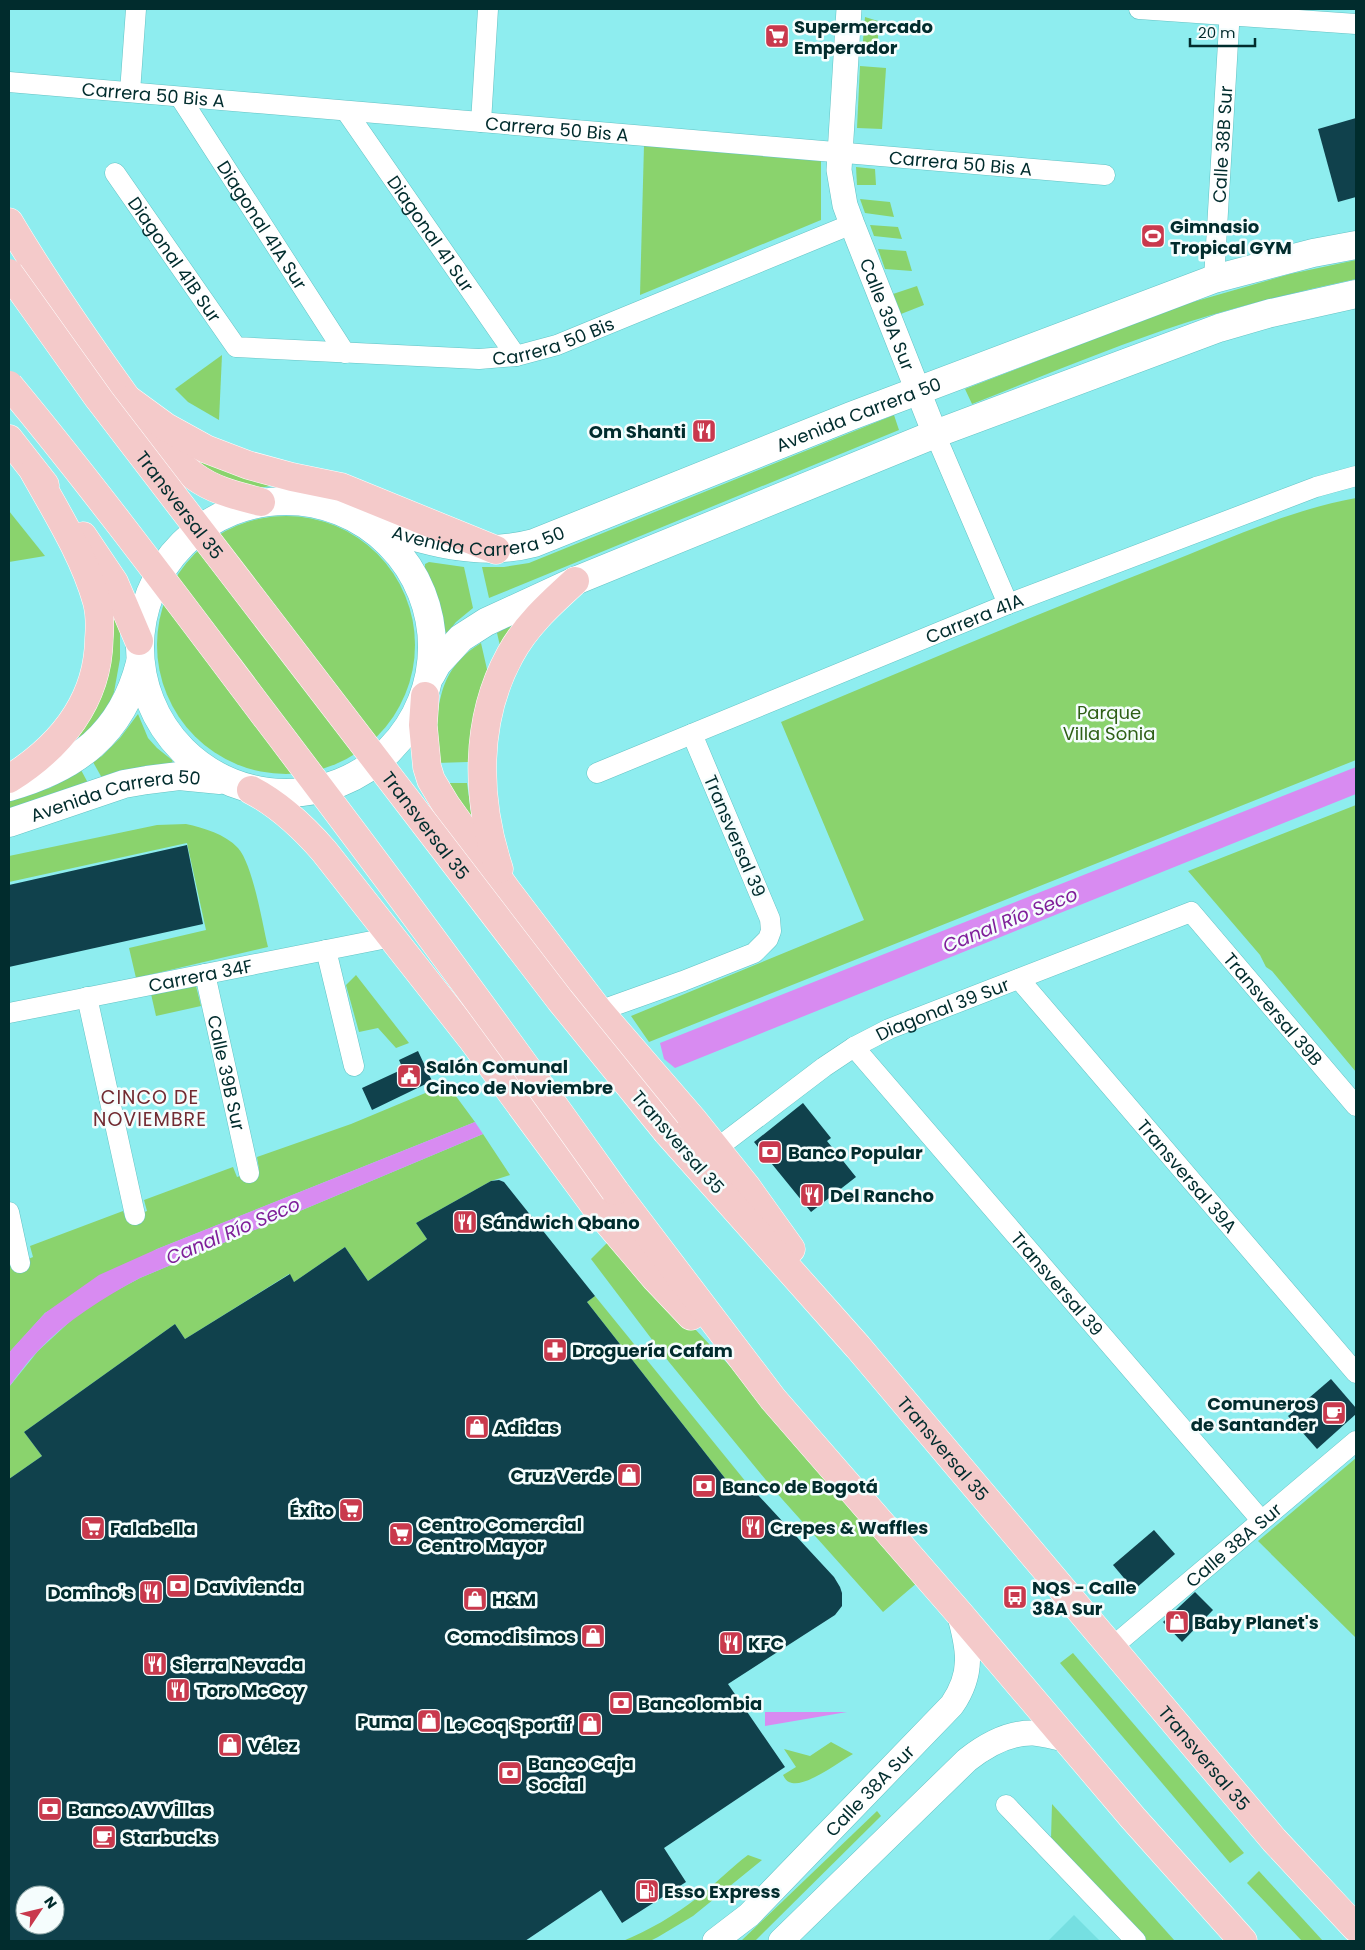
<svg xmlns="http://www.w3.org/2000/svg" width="1365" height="1950" viewBox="0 0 1365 1950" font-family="Poppins,sans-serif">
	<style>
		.built { fill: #75dfe1 }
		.green { fill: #8ad36d }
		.water { fill: #d88bf1 }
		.building { fill: #10414c; fill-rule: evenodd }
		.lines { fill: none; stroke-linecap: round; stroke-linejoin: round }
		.minor-casing { stroke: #63c2c4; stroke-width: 21 }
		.tertiary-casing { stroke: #63c2c4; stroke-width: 26 }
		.secondary-casing { stroke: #63c2c4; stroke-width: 29 }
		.trunk-casing { stroke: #fff; stroke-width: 29 }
		.minor { stroke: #fff; stroke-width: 20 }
		.tertiary { stroke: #fff; stroke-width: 25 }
		.secondary { stroke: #fff; stroke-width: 28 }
		.trunk { stroke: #f4caca; stroke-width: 28 }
		.trunk-bridge-casing { stroke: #fff; stroke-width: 29; stroke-linecap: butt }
		.trunk-bridge { stroke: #f4caca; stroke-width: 28 }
		.labels { text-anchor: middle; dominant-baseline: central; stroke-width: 5; stroke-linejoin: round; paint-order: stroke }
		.poi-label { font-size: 18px; font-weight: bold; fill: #012c2d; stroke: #f5fdfd; text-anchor: start }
		.street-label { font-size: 18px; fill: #012c2d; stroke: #f5fdfd }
		.park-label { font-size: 18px; fill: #2e5f16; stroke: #f5fdfd }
		.water-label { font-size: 19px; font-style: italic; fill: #7f1f9a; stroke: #f5fdfd }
		.neighbourhood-label { font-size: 19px; letter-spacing: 1px; fill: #722b32; stroke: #f5fdfd }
	</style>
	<rect width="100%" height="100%" fill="#8eedef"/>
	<polygon class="built" points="1074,1915 1100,1941 1048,1941"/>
	<g class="green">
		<polygon points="865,17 878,21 878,55 862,52"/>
		<polygon points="860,66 886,68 882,129 857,128"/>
		<polygon points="644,145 821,160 821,220 640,295"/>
		<polygon points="856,167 875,169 876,185 857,185"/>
		<polygon points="860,199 890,202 894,217 865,213"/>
		<polygon points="870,225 898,227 902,239 874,236"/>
		<polygon points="878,249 906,251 912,271 885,269"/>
		<path d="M1356,260V279C1300,291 1243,305 1188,322C1114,346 1043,376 972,404L965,389L1179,306L1290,274Z"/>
		<polygon points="917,286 924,305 901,314 893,294"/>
		<polygon points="222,355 219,420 188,402 175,389"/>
		<polygon points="894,415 899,430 489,598 482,567 504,567 529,563"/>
		<polygon points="182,448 276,485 259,488 212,476"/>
		<path d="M1356,498V760L649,1042L631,1016L864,920L781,722C907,669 1032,616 1160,566C1223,541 1289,510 1356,498Z"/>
		<polygon points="9,511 45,556 9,562"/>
		<circle cx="286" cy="645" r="129"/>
		<polygon points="429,562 464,567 473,608 456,622 447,633 441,631 437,598 425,569 425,564"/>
		<polygon points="106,586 120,625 120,659 114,692 108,708 81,739 76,735"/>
		<polygon points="524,618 501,650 497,633"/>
		<path d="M481,643L489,678L474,723L468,762L436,763C437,714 434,671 481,643Z"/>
		<polygon points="138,714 148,738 157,748 172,760 173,763 155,765 117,773 102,778 93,762 102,756 120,738"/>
		<polygon points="81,770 88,783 9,810 9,800 50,788"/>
		<polygon points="443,783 467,783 472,819"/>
		<polygon points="1356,805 1356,1072 1272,971 1266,967 1260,955 1188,871"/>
		<path d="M186,824C204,828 225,834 238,848C253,865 262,922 268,947L136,978L129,948L206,930L187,843L9,882V856L157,825Z"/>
		<polygon points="356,975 409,1043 396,1048 378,1028 359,1032 346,985"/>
		<polygon points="196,986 201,1006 156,1016 151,994"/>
		<polygon points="447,1084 475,1122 157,1249 45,1313 9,1353 9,1263 11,1266 33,1257 30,1246 123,1211 126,1219 147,1211 144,1200 233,1167 237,1177 259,1169 257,1157 351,1124"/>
		<polygon points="483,1134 510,1175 491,1181 416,1223 427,1239 368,1281 345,1247 294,1282 289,1274 185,1339 175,1324 24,1432 42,1456 9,1479 9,1387 38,1351 78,1314 108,1295 140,1278"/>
		<polygon points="613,1237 678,1311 760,1398 918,1582 883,1612 774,1490 669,1362 591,1259"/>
		<polygon points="595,1296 746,1482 735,1491 587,1302"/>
		<polygon points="1356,1458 1356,1638 1258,1541"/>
		<polygon points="1073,1653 1244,1853 1230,1863 1060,1663"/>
		<path d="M831,1742L853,1754C839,1762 808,1786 792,1783C787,1782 785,1779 783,1775L796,1767L784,1749L810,1756Z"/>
		<polygon points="1052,1804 1175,1941 1147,1941 1051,1839"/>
		<polygon points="877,1811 881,1816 755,1941 741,1941"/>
		<path d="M748,1855L762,1860L693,1916L658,1937L650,1941H623C649,1930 674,1916 697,1898C715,1885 730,1868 748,1855Z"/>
		<polygon points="1259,1871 1323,1941 1302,1941 1247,1883"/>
	</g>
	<g class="water">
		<polygon points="1356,767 1356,794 675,1068 664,1059 660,1043"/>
		<path d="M475,1122L483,1134L140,1278C103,1298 67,1320 38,1351C27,1362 18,1375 9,1387V1353L12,1349L45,1313L99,1275L157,1249Z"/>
		<polygon points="765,1712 847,1712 765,1726"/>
	</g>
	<g class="building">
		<polygon points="1356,118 1356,197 1338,202 1318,129"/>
		<polygon points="187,845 203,924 9,967 9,885"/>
		<polygon points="418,1051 432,1081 372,1110 362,1088 403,1069 399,1060"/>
		<polygon points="803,1103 831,1138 827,1141 856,1177 811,1212 754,1142"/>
		<path d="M499,1180L504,1182L595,1296L587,1302L735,1491L746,1482L834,1577L840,1587L842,1593V1606L835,1615L728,1684L785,1767L664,1848L686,1882L622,1923L601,1890L525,1941H9V1479L42,1456L24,1432L175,1324L185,1339L290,1274L294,1282L345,1247L368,1281L427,1239L416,1223L491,1181ZM25,1895H55V1925H25Z"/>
		<polygon points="1331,1379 1356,1408 1356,1414 1317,1449 1288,1416"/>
		<polygon points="1154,1530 1175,1554 1134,1590 1113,1565"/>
		<polygon points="1195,1592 1213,1610 1182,1642 1163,1622"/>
	</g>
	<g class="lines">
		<defs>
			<g id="minor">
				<polyline points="1139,9 1356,24"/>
				<path id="s1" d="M9,82L1105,175"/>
				<polyline points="130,92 136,9"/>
				<path id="s2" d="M180,97L345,353"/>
				<path id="s3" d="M346,111L516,356"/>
				<polyline points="481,122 488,9"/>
				<path id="s4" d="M115,173L236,347L479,359L516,356L557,345L852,224"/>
				<path id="s5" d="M1214,279L1230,9"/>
				<polyline points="935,434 1008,604"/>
				<path id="s6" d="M597,773L1008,604L1316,487L1356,476"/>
				<polyline points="326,950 354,1066"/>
				<path id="s7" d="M205,974L249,1173"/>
				<path id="s8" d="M1019,979L1356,1373"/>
				<polyline points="87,997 135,1215"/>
				<polyline points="599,1011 683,981 754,953 768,939 771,931 770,919 692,734"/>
				<path id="s9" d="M9,1013L392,937"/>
				<path id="s10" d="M854,1047L1261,1520"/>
				<path id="s11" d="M716,1149L824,1067L854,1047L889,1029L1191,912L1356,1106"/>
				<polyline points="9,1212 20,1263"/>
				<path id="s12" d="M1111,1648L1356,1441"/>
				<polyline points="1006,1805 1136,1941"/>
			</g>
			<g id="tertiary">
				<path id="s13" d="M849,9L839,170L845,205L852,224L935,434"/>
				<path id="s14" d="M715,1941L749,1915L952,1705C974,1673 969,1649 959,1613"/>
				<path d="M781,1941L967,1760C986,1745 1009,1732 1034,1733C1044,1734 1055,1737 1065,1739"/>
			</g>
			<g id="secondary">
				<circle cx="286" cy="647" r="146"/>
				<path id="s15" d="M361,521C417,538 474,559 534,543L851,416L1214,279L1313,253L1356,245"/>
				<polyline points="431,675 437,664 461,638 486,622 575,581 935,434 1219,328 1271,313 1356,294"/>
				<path d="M9,787C76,768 122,734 140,663"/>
				<path id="s16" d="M9,823L124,784L147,780L179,776L220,780"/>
			</g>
			<g id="trunk">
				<path d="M9,222C44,281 83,337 123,393C145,422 165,454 194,476C214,491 238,496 261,502"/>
				<polyline points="129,400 166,427 206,449 248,465 292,477 341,487 496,550"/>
				<polyline points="9,439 45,485"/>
				<polyline points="83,536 114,582 139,641"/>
				<polyline points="425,696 423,725 427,767 431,780 446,805 506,889 599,1011 694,1121 746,1186 791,1249"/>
				<path d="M9,779C60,747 98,701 99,639C100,627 100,614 97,602C84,556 57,513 34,472"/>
				<path d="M251,790C280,805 303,827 324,851L471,1038L600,1213L656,1279L691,1316"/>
				<path d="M499,869C476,799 474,721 510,655C526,625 551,603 575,581"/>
				<path id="s17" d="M667,1132L858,1347L1274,1840L1356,1928"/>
				<polyline points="615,1191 773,1399 959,1613 1133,1818 1243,1941"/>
			</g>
		</defs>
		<use href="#minor" class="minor-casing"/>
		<use href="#tertiary" class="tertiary-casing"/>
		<use href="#secondary" class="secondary-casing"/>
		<use href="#trunk" class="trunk-casing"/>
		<use href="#minor" class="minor"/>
		<use href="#tertiary" class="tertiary"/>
		<use href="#secondary" class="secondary"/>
		<use href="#trunk" class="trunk"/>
		<defs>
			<g id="trunk-bridge">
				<path id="s18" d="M9,273L99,399L560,1000L667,1132"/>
				<path d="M9,385C97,491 180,603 263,713C383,871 501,1030 615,1191"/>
			</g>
		</defs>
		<use href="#trunk-bridge" class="trunk-bridge-casing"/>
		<use href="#trunk-bridge" class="trunk-bridge"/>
	</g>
	<defs>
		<symbol id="supermarket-square" viewBox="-11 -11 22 22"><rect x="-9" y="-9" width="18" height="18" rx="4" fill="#c9394d" stroke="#f5fdfd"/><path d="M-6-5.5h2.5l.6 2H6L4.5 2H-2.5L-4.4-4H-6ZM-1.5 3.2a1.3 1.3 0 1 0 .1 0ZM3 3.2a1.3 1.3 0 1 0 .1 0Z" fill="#fff"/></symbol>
		<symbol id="stadium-square" viewBox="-11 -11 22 22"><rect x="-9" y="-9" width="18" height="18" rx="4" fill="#c9394d" stroke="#f5fdfd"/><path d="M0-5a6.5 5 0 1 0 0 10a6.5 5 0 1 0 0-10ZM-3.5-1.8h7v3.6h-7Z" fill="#fff"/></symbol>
		<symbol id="restaurant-square" viewBox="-11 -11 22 22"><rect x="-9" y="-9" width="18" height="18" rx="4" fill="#c9394d" stroke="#f5fdfd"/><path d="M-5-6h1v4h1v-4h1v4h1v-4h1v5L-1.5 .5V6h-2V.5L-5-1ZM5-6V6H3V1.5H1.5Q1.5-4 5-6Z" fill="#fff"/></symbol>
		<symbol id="civic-square" viewBox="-11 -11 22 22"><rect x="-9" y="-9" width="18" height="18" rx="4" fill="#c9394d" stroke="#f5fdfd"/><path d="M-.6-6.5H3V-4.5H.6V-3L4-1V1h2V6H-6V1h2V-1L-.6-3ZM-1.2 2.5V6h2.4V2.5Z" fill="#fff"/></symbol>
		<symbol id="bank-square" viewBox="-11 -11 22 22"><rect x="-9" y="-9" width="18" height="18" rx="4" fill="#c9394d" stroke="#f5fdfd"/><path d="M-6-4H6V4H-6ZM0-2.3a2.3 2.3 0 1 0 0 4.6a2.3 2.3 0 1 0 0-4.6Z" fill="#fff"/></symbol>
		<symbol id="pharmacy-square" viewBox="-11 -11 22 22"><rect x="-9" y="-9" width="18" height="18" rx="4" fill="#c9394d" stroke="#f5fdfd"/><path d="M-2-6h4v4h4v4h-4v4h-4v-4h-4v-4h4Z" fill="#fff"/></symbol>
		<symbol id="cafe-square" viewBox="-11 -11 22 22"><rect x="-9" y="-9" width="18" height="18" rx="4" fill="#c9394d" stroke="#f5fdfd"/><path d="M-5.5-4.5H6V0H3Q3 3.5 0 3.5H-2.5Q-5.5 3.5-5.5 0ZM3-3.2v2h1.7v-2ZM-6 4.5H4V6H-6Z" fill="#fff"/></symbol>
		<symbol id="shop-square" viewBox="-11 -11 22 22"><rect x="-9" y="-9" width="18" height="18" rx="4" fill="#c9394d" stroke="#f5fdfd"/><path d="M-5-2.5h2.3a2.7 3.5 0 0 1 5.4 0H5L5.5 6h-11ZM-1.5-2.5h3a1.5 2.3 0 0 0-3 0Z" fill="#fff"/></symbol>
		<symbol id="bus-square" viewBox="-11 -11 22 22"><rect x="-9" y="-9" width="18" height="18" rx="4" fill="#c9394d" stroke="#f5fdfd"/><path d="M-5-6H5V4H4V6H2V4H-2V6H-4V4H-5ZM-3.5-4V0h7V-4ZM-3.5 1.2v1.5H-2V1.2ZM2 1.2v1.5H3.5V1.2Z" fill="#fff"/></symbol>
		<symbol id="fuel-square" viewBox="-11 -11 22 22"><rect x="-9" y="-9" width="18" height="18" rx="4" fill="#c9394d" stroke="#f5fdfd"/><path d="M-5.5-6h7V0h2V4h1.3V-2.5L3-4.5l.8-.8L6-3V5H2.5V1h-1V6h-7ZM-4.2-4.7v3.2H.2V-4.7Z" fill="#fff"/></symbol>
	</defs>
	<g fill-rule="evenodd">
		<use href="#supermarket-square" x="763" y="22" width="28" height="28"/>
		<use href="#stadium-square" x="1139" y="222" width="28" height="28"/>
		<use href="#restaurant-square" x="690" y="417" width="28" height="28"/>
		<use href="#civic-square" x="395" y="1062" width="28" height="28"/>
		<use href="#bank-square" x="756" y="1138" width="28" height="28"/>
		<use href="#restaurant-square" x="798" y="1181" width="28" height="28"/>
		<use href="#restaurant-square" x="451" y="1208" width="28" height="28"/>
		<use href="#pharmacy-square" x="541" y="1336" width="28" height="28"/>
		<use href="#cafe-square" x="1320" y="1399" width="28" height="28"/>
		<use href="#shop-square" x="463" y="1413" width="28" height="28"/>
		<use href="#shop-square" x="615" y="1461" width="28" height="28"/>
		<use href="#bank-square" x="690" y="1472" width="28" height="28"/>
		<use href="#supermarket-square" x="337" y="1496" width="28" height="28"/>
		<use href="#restaurant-square" x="739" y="1513" width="28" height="28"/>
		<use href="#supermarket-square" x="79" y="1514" width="28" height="28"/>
		<use href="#supermarket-square" x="387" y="1520" width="28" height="28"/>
		<use href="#bank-square" x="164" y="1572" width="28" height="28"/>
		<use href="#restaurant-square" x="137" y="1578" width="28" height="28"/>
		<use href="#bus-square" x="1001" y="1583" width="28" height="28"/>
		<use href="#shop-square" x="461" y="1585" width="28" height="28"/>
		<use href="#shop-square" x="1163" y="1608" width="28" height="28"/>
		<use href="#shop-square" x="579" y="1622" width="28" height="28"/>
		<use href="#restaurant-square" x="717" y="1629" width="28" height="28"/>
		<use href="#restaurant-square" x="141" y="1650" width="28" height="28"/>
		<use href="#restaurant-square" x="164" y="1676" width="28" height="28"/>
		<use href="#bank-square" x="607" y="1689" width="28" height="28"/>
		<use href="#shop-square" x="415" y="1707" width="28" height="28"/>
		<use href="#shop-square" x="576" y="1710" width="28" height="28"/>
		<use href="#shop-square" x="216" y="1731" width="28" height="28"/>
		<use href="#bank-square" x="496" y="1759" width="28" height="28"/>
		<use href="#bank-square" x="36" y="1795" width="28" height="28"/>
		<use href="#cafe-square" x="90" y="1823" width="28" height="28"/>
		<use href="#fuel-square" x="633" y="1877" width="28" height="28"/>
	</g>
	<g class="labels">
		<g class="poi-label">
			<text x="794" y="26">Supermercado<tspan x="794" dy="21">Emperador</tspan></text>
			<text x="1170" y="226">Gimnasio<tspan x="1170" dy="21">Tropical GYM</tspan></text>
			<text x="686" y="431" text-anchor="end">Om Shanti</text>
			<text x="426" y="1066">Salón Comunal<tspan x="426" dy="21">Cinco de Noviembre</tspan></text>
			<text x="788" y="1152">Banco Popular</text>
			<text x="830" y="1195">Del Rancho</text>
			<text x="482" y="1222">Sándwich Qbano</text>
			<text x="572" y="1350">Droguería Cafam</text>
			<text x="1316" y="1403" text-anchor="end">Comuneros<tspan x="1316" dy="21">de Santander</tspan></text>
			<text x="494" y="1427">Adidas</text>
			<text x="612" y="1475" text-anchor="end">Cruz Verde</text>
			<text x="722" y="1486">Banco de Bogotá</text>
			<text x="334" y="1510" text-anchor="end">Éxito</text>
			<text x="418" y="1524">Centro Comercial<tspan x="418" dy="21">Centro Mayor</tspan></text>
			<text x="770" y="1527">Crepes &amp; Waffles</text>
			<text x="110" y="1528">Falabella</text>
			<text x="196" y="1586">Davivienda</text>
			<text x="1032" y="1587">NQS - Calle<tspan x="1032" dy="21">38A Sur</tspan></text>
			<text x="134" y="1592" text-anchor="end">Domino's</text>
			<text x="492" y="1599">H&amp;M</text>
			<text x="1194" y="1622">Baby Planet's</text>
			<text x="576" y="1636" text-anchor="end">Comodisimos</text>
			<text x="748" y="1643">KFC</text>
			<text x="172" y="1664">Sierra Nevada</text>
			<text x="196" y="1690">Toro McCoy</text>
			<text x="638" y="1703">Bancolombia</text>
			<text x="412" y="1721" text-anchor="end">Puma</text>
			<text x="572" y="1724" text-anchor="end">Le Coq Sportif</text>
			<text x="248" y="1745">Vélez</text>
			<text x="528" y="1763">Banco Caja<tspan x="528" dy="21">Social</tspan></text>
			<text x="68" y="1809">Banco AV Villas</text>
			<text x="122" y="1837">Starbucks</text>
			<text x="664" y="1891">Esso Express</text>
		</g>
		<g class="street-label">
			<text stroke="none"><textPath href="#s1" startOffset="145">Carrera 50 Bis A</textPath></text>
			<text stroke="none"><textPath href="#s1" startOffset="550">Carrera 50 Bis A</textPath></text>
			<text stroke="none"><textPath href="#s5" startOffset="135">Calle 38B Sur</textPath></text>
			<text stroke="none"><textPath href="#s1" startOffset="955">Carrera 50 Bis A</textPath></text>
			<text stroke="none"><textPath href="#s2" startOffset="152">Diagonal 41A Sur</textPath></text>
			<text stroke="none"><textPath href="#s3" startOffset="149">Diagonal 41 Sur</textPath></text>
			<text stroke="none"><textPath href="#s4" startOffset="105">Diagonal 41B Sur</textPath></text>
			<text stroke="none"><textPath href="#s13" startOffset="314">Calle 39A Sur</textPath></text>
			<text stroke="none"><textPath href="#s4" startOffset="532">Carrera 50 Bis</textPath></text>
			<text stroke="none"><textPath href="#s15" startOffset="526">Avenida Carrera 50</textPath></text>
			<text stroke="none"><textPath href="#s18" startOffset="288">Transversal 35</textPath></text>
			<text stroke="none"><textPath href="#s15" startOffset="121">Avenida Carrera 50</textPath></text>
			<text stroke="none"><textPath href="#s6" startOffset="408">Carrera 41A</textPath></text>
			<text stroke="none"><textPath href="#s16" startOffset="111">Avenida Carrera 50</textPath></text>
			<text stroke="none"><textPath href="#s18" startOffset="692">Transversal 35</textPath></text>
			<text transform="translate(735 836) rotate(67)">Transversal 39</text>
			<text stroke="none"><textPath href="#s9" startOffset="195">Carrera 34F</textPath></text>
			<text stroke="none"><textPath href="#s11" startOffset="662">Transversal 39B</textPath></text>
			<text stroke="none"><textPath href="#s11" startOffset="268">Diagonal 39 Sur</textPath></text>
			<text stroke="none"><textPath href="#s7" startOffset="101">Calle 39B Sur</textPath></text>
			<text transform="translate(678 1142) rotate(49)">Transversal 35</text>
			<text stroke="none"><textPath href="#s8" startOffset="259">Transversal 39A</textPath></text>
			<text stroke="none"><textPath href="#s10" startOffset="312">Transversal 39</textPath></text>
			<text stroke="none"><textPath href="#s17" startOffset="420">Transversal 35</textPath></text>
			<text stroke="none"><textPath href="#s12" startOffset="160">Calle 38A Sur</textPath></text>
			<text stroke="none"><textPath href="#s17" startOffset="825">Transversal 35</textPath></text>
			<text stroke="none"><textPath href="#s14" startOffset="216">Calle 38A Sur</textPath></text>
		</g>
		<g class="park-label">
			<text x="1109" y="712">Parque<tspan x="1109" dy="21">Villa Sonia</tspan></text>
		</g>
		<g class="water-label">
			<text transform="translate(1010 920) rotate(-22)">Canal Río Seco</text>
			<text transform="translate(233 1231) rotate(-23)">Canal Río Seco</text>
		</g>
		<g class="neighbourhood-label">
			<text x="150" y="1097">CINCO DE<tspan x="150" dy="22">NOVIEMBRE</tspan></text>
		</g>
	</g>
	<rect width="1365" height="1950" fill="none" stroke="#012c2d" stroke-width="20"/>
	<g transform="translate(40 1910) rotate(55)"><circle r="24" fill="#f5fdfd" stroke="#93a9aa"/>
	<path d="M0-4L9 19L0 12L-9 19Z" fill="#c9394d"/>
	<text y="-8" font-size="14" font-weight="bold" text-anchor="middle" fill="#012c2d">N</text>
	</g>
	<path d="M1190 38v8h65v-8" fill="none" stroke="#012c2d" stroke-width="2.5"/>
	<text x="1198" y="38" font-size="15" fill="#012c2d" stroke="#f5fdfd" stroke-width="4" paint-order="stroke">20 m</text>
</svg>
